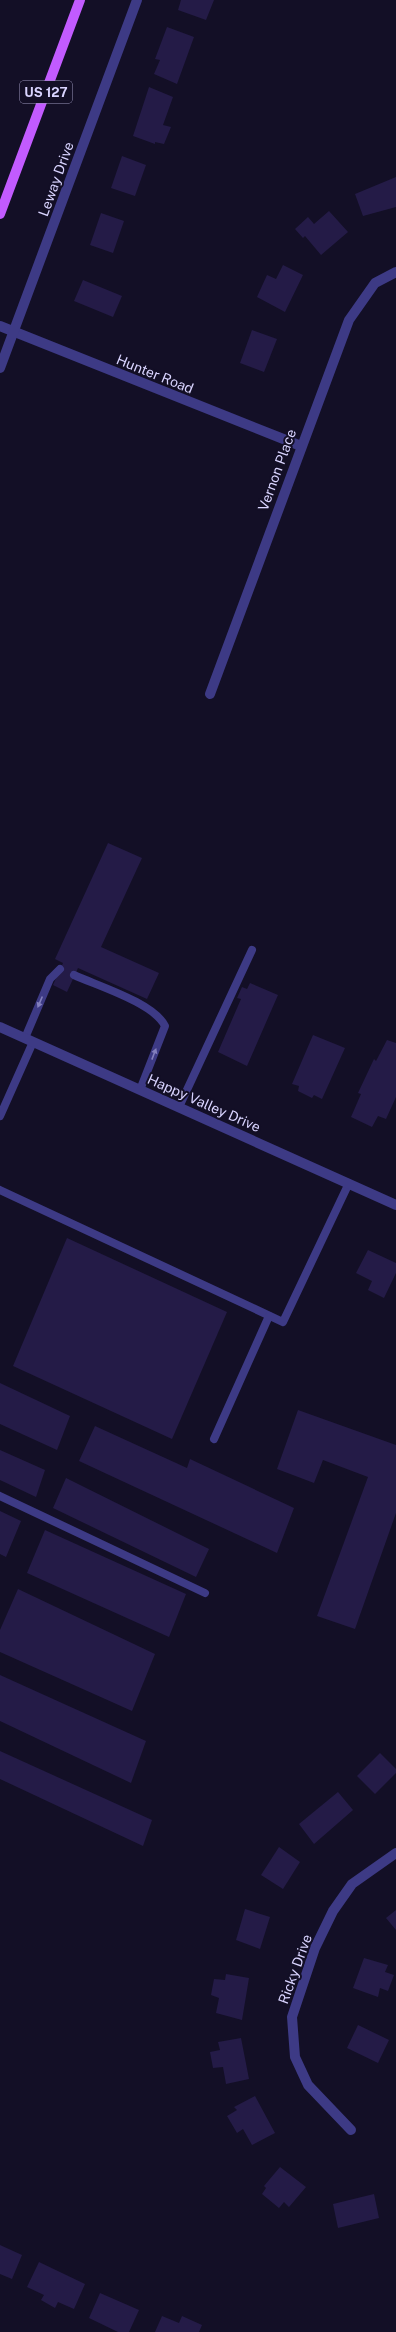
<svg xmlns="http://www.w3.org/2000/svg" width="396" height="2332" viewBox="0 0 396 2332" font-family="'Public Sans',sans-serif">
	<style>
		.building { fill: #241b47 }
		.lines { fill: none; stroke-linecap: round; stroke-linejoin: round }
		.lane { stroke: #3d3a85; stroke-width: 8 }
		.street { stroke: #3d3a85; stroke-width: 10 }
		.primary { stroke: #c25bff; stroke-width: 10 }
		.oneway { fill: #837fbc }
		.labels { text-anchor: middle; dominant-baseline: central; stroke-width: 4; stroke-linejoin: round; paint-order: stroke }
		.shield { fill: #130f26; stroke: #9e99be; stroke-width: 1 }
		.shield-label { font-size: 13px; font-weight: bold; fill: #d9d4ff }
		.street-label { font-size: 14px; fill: #d9d4ff; stroke: #130f26 }
	</style>
	<rect width="100%" height="100%" fill="#130f26"/>
	<g class="building">
		<polygon points="181,0 214,0 206,20 178,10"/>
		<polygon points="167,27 194,37 177,84 154,74 160,60 155,59"/>
		<polygon points="149,87 173,97 163,125 171,127 164,144 155,142 155,144 133,136"/>
		<polygon points="122,156 146,165 135,196 111,188"/>
		<polygon points="396,177 396,207 363,216 355,194"/>
		<polygon points="329,211 348,232 321,255 305,236 303,238 295,229 308,217 314,224"/>
		<polygon points="101,213 124,221 113,253 90,245"/>
		<polygon points="283,265 303,275 285,312 257,297 267,275 276,279"/>
		<polygon points="83,280 122,296 113,317 74,301"/>
		<polygon points="252,330 277,339 264,372 240,363"/>
		<polygon points="108,843 142,858 101,947 159,973 147,999 78,968 67,992 53,985 63,963 55,959"/>
		<polygon points="250,983 278,995 247,1066 218,1052 241,999 237,998 242,987 247,989"/>
		<polygon points="313,1035 345,1048 322,1099 314,1095 312,1098 298,1091 299,1086 292,1084"/>
		<polygon points="387,1040 396,1043 396,1097 386,1119 378,1116 372,1127 351,1117 361,1094 358,1093 374,1059 376,1061"/>
		<polygon points="67,1238 227,1312 172,1439 13,1366"/>
		<polygon points="368,1250 396,1263 396,1273 384,1298 368,1290 372,1281 356,1273"/>
		<polygon points="0,1383 70,1416 57,1450 0,1424"/>
		<polygon points="298,1410 396,1445 396,1513 355,1629 317,1616 368,1477 323,1460 314,1483 277,1469"/>
		<polygon points="95,1426 187,1468 190,1459 294,1508 277,1553 79,1461"/>
		<polygon points="0,1450 45,1470 36,1497 0,1480"/>
		<polygon points="66,1478 209,1549 196,1577 53,1508"/>
		<polygon points="0,1511 21,1521 6,1557 0,1554"/>
		<polygon points="45,1530 186,1594 169,1637 27,1573"/>
		<polygon points="18,1589 155,1654 132,1711 0,1652 0,1630"/>
		<polygon points="0,1675 146,1741 131,1783 0,1721"/>
		<polygon points="0,1751 152,1820 143,1846 0,1779"/>
		<polygon points="380,1753 396,1769 396,1773 375,1794 357,1776"/>
		<polygon points="338,1792 353,1810 314,1844 299,1824"/>
		<polygon points="279,1847 300,1862 283,1889 261,1875"/>
		<polygon points="245,1909 270,1917 260,1949 236,1940"/>
		<polygon points="396,1910 396,1930 386,1918"/>
		<polygon points="364,1958 388,1965 385,1972 394,1975 388,1991 380,1988 378,1997 353,1988"/>
		<polygon points="226,1974 249,1978 242,2020 216,2013 219,1998 211,1995 214,1979 225,1980"/>
		<polygon points="358,2025 389,2040 378,2063 347,2048"/>
		<polygon points="241,2038 249,2079 226,2084 223,2067 213,2068 210,2052 220,2050 218,2042"/>
		<polygon points="255,2096 275,2133 252,2145 243,2129 237,2133 227,2116 237,2110 234,2107"/>
		<polygon points="280,2167 306,2187 289,2207 284,2202 279,2208 262,2194 266,2188 264,2186"/>
		<polygon points="374,2194 379,2218 338,2228 333,2204"/>
		<polygon points="0,2245 22,2255 12,2279 0,2274"/>
		<polygon points="39,2262 85,2284 74,2309 58,2302 55,2308 41,2300 44,2295 27,2287"/>
		<polygon points="100,2293 139,2310 129,2332 118,2332 89,2318"/>
		<polygon points="162,2316 179,2323 182,2316 202,2325 199,2332 155,2332"/>
	</g>
	<g class="lines">
		<g class="lane">
			<path d="M74,975C98,986 154,1003 165,1026L140,1090"/>
			<polyline points="25,1038 50,979 60,969"/>
			<polyline points="179,1107 252,950"/>
			<polyline points="0,1116 33,1042"/>
			<polyline points="0,1190 283,1322 349,1183"/>
			<polyline points="214,1439 269,1316"/>
			<polyline points="0,1496 205,1593"/>
		</g>
		<g class="street">
			<polyline points="0,326 301,446"/>
			<polyline points="0,368 137,0"/>
			<polyline points="210,694 349,320 375,283 396,272"/>
			<polyline points="0,1027 396,1205"/>
			<polyline points="351,2130 308,2085 295,2057 292,2017 315,1948 333,1911 352,1884 396,1853"/>
		</g>
		<polyline class="primary" points="0,214 80,0"/>
	</g>
	<defs><path id="oneway-solid" d="M-6-.8H1V-3.2L6.5 0L1 3.2V.8H-6Z"/></defs>
	<g class="oneway">
		<use href="#oneway-solid" transform="translate(40 1002) rotate(113)"/>
		<use href="#oneway-solid" transform="translate(154 1054) rotate(-69)"/>
	</g>
	<g class="labels">
		<rect class="shield" x="20" y="81" width="52" height="22" rx="3"/>
		<g class="shield-label">
			<text x="46" y="92">US 127</text>
		</g>
		<g class="street-label">
			<text transform="translate(56 179) rotate(-70)">Leway Drive</text>
			<text transform="translate(155 374) rotate(22)">Hunter Road</text>
			<text transform="translate(277 470) rotate(-70)">Vernon Place</text>
			<text transform="translate(204 1103) rotate(24)">Happy Valley Drive</text>
			<text transform="translate(295 1969) rotate(-70)">Ricky Drive</text>
		</g>
	</g>
</svg>
